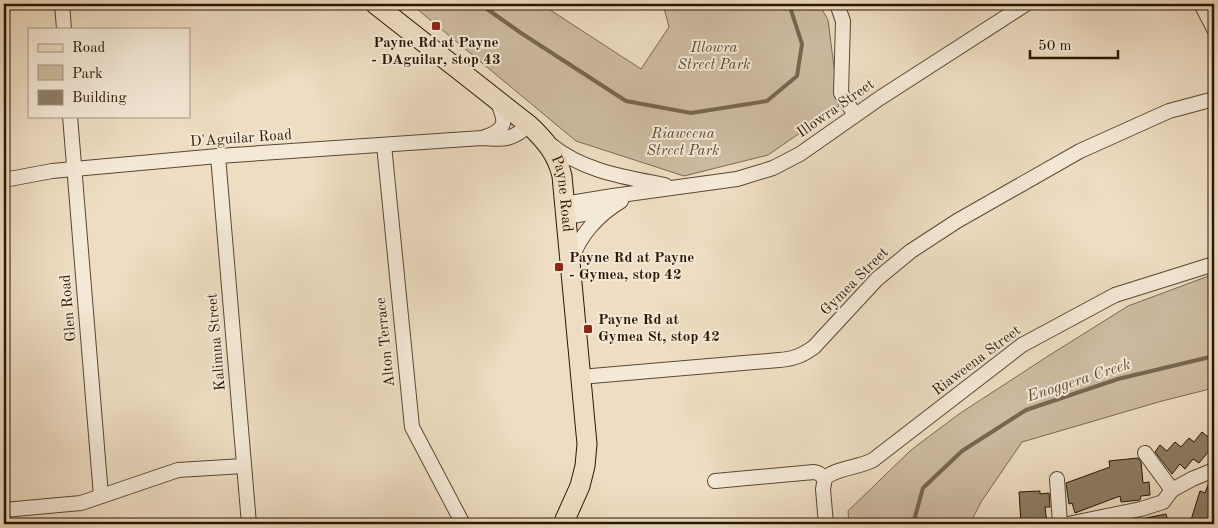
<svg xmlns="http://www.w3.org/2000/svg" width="1218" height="528" viewBox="0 0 1218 528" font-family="'Old Standard TT',serif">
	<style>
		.green { fill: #cdbba1; stroke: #7b6952 }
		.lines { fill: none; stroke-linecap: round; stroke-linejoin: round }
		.stream { stroke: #77664e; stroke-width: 4 }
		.building { fill: #8f7e66; stroke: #291702 }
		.minor-casing { stroke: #5a4832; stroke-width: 16 }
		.major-casing { stroke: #291702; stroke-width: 21 }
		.minor { stroke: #f4e9d7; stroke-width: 14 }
		.major { stroke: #eeddc2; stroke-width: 19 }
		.poi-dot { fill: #8f2418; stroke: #f4e9d7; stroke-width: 2 }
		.labels { text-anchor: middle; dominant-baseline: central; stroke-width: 4; stroke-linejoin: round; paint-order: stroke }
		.poi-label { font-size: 15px; font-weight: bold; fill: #291702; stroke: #f4e9d7; text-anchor: start }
		.park-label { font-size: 15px; font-style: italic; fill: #5a4832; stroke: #f4e9d7 }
		.street-label { font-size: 15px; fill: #291702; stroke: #f4e9d7 }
		.water-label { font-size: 16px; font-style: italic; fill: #5d4b35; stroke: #f4e9d7 }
	</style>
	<rect width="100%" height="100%" fill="#eeddc2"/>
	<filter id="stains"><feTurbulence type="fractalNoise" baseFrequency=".004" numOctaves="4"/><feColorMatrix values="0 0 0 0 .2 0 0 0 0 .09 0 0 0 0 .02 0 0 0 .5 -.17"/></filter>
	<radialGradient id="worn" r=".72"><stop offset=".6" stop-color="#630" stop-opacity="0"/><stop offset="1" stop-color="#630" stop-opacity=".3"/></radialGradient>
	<g class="green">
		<polygon points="411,4 541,4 641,69 669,27 663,4 819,4 828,20 839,106 768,155 684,176 576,141"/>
		<polygon points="1214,274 1214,388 1162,401 1022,442 981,502 970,524 849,524 848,511 911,450 959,414 1045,358 1128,306"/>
	</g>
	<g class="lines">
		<g class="stream">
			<polyline points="480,4 521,33 626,101 691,113 767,101 797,76 802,44 789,4"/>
			<polyline points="913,524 923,488 962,451 1026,410 1118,379 1214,356"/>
		</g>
	</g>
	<g class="building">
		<polygon points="1202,432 1214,442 1214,445 1199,463 1193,459 1185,469 1180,464 1172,474 1155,452 1160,445 1167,451 1175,442 1181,447 1189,438 1194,442"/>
		<polygon points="1138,458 1141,462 1143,483 1149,482 1150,495 1141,496 1140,500 1121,502 1120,496 1075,513 1072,503 1069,504 1066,483 1110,467 1109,461"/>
		<polygon points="1214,479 1214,524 1198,524 1192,522 1191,520 1200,491 1205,493 1209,482"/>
		<polygon points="1040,491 1040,494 1049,493 1050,507 1045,507 1047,524 1021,524 1019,492"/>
		<polygon points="1166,514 1169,524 1136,524 1136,520"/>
	</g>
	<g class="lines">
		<defs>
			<g id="minor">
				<polyline points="62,4 64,29"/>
				<polyline points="837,4 843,21 841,93 855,115"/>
				<polyline points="1201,4 1214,29"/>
				<polyline points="70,116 101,496"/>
				<path d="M485,137C508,129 506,121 497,101"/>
				<path d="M550,144C582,171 625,177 665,185"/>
				<polyline points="384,145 412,427 463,524"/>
				<polyline points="218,156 249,524"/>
				<path d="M4,180L52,171L74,169L218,156L482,138C504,140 512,140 529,125"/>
				<polyline points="564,204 613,196 737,179 773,168 800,154 880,98 1026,4"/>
				<polyline points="566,217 584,214 608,206"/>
				<path d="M571,263C577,237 599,214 621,201"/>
				<path d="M580,377L779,360C794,359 803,355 814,347L877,279L911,251L957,221L1080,151L1169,111L1214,99"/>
				<path d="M825,478C836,468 858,468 873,460L1022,345L1115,295L1214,264"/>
				<polyline points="825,478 823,489 826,524"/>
				<polyline points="1057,479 1060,524"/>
				<polyline points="715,481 814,472 818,473 825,478"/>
				<polyline points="1172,490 1192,479 1214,470"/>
				<polyline points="4,510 81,503 178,470 243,466"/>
				<polyline points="1068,524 1141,509 1163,502 1172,490 1145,453"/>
			</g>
			<g id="major">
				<path id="s1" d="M375,4L529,125C545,140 557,154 562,176L587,444L585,466L580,486L563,524"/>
			</g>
		</defs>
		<use href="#minor" class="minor-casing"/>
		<use href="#major" class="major-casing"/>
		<use href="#minor" class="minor"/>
		<use href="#major" class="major"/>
	</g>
	<g class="poi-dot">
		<rect x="431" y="21" width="10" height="10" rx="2.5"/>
		<rect x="554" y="262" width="10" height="10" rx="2.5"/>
		<rect x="583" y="324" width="10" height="10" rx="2.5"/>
	</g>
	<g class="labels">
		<g class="poi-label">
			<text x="436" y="43" text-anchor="middle">Payne Rd at Payne<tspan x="436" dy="17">- DAguilar, stop 43</tspan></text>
			<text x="569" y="258">Payne Rd at Payne<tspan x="569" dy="17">- Gymea, stop 42</tspan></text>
			<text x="598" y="320">Payne Rd at<tspan x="598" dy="17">Gymea St, stop 42</tspan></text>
		</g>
		<g class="park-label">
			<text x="714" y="48">Illowra<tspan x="714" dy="17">Street Park</tspan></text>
			<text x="683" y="134">Riaweena<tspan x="683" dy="17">Street Park</tspan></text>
		</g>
		<g class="street-label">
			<text transform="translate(836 109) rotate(-35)">Illowra Street</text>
			<text transform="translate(241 139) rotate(-4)">D'Aguilar Road</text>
			<text stroke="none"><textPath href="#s1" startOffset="275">Payne Road</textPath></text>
			<text transform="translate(855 282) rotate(-45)">Gymea Street</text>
			<text transform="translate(69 308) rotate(-95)">Glen Road</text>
			<text transform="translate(217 342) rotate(-95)">Kalimna Street</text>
			<text transform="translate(386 342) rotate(-96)">Alton Terrace</text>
			<text transform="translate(977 361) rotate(-37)">Riaweena Street</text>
		</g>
		<g class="water-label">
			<text transform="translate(1079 381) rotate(-18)">Enoggera Creek</text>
		</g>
	</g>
	<rect width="1218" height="528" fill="none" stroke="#eeddc2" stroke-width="20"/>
	<rect x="5" y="5" width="1208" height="518" fill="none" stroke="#291702" stroke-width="2.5"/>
	<rect x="10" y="10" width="1198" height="508" fill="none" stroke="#291702"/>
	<rect x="28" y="28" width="162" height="90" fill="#f4e9d7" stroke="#a39582"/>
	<rect x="38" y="44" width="25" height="8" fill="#eeddc2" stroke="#a39582"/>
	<text x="72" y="52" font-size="15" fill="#291702">Road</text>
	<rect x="38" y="65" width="25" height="15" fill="#cdbba1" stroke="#a39582"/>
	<text x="72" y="78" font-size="15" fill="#291702">Park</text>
	<rect x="38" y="90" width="25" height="15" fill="#8f7e66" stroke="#a39582"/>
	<text x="72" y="102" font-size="15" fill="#291702">Building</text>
	<path d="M1030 50v8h88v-8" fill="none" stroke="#291702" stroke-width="2.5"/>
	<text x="1038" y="50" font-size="15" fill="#291702" stroke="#f4e9d7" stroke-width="4" paint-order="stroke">50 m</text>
	<rect width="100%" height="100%" filter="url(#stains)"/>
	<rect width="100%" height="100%" fill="url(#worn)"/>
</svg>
